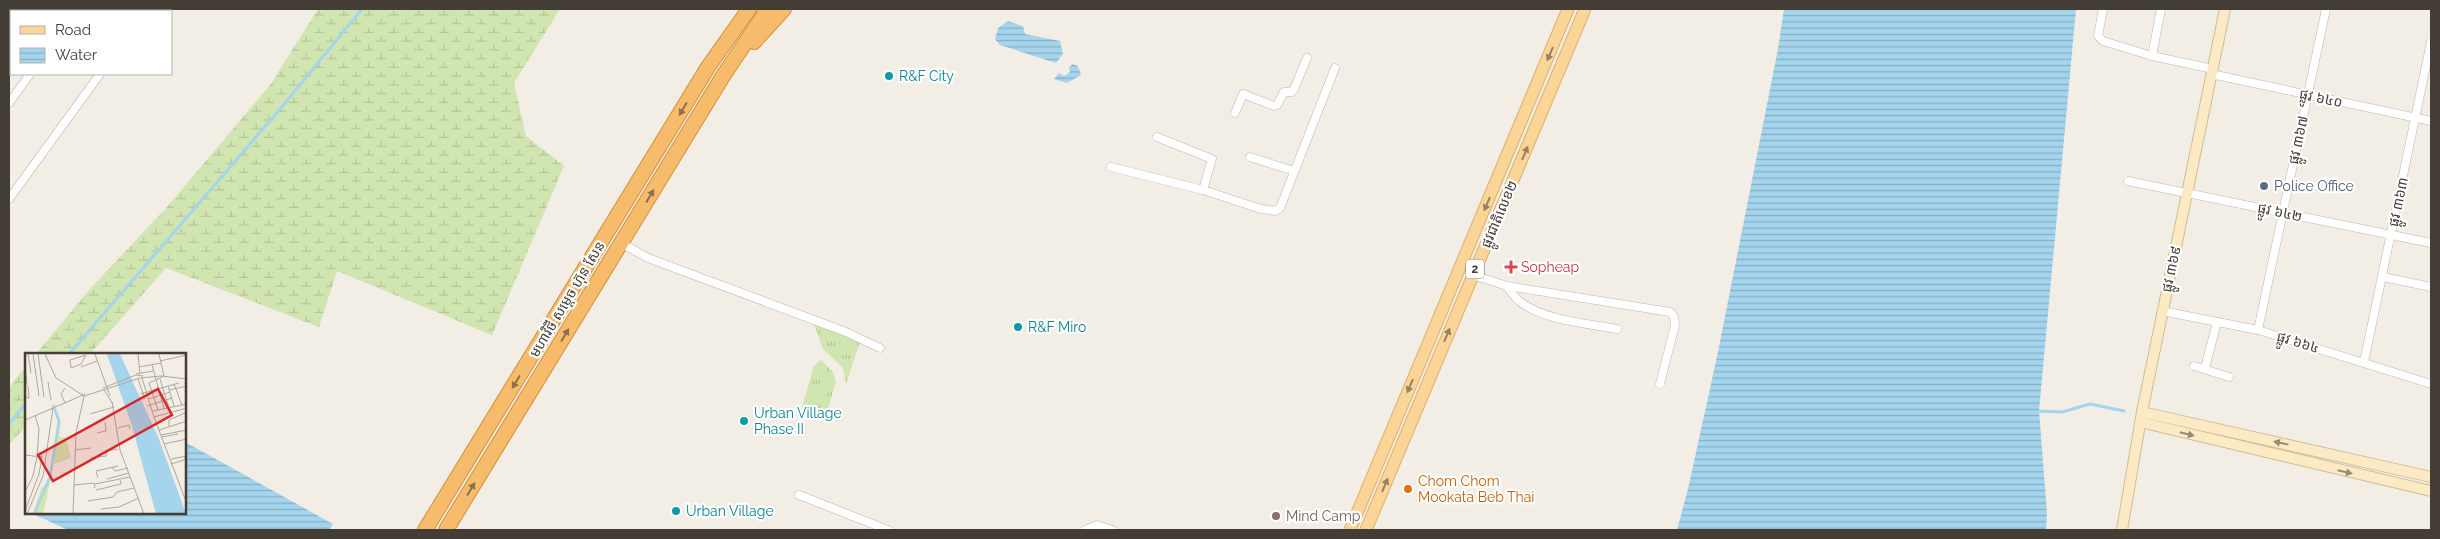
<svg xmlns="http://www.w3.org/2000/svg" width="2440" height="539" viewBox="0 0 2440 539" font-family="Raleway,'Noto Sans Khmer',sans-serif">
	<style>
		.grass { fill: url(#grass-tufts) }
		.wetland { fill: url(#wetland-marsh) }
		.water { fill: url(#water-rules) }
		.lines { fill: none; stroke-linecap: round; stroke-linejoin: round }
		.stream { stroke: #a4d5ed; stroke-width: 3 }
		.street-casing { stroke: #c0b7ab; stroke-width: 9 }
		.secondary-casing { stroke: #d0bc97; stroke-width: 12 }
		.primary-casing { stroke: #deb067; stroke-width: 13 }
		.highway-casing { stroke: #d68f3b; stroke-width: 16 }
		.street { stroke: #fff; stroke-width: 8 }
		.secondary { stroke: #fceac5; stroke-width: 10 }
		.primary { stroke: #fad597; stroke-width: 11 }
		.highway { stroke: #f7bc6b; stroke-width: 14 }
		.oneway { fill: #968161 }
		.oneway2 { fill: #8c704b }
		.oneway3 { fill: #978b76 }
		.culture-dot { fill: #0f9aa8; stroke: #fff; stroke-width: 2 }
		.service-dot { fill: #5c6f8a; stroke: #fff; stroke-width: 2 }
		.health-dot { fill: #e0444e; stroke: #fff; stroke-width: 2 }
		.food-dot { fill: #e8710a; stroke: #fff; stroke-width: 2 }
		.education-dot { fill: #8d6e63; stroke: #fff; stroke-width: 2 }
		.labels { text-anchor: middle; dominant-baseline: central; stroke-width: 4.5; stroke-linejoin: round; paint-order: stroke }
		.shield { fill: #fff; stroke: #7c7772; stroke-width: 1 }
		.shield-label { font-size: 12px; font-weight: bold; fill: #443d35 }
		.culture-label { font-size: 14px; fill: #0d838f; stroke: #fff; text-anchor: start }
		.street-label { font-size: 14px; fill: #443d35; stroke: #fff }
		.service-label { font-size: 14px; fill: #4e5e75; stroke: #fff; text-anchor: start }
		.health-label { font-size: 14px; fill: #be3a42; stroke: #fff; text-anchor: start }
		.food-label { font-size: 14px; fill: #c56008; stroke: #fff; text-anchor: start }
		.education-label { font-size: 14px; fill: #785e54; stroke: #fff; text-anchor: start }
		.inset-river { fill: none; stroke: #a4d5ed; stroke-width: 2.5 }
		.inset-road { fill: none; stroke: #aca79f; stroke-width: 1 }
		.view { fill: #d62828; fill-opacity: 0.15; stroke: #d62828; stroke-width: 2.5 }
		.inset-edge { fill: none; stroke: #443d35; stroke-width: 2.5 }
	</style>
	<defs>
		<pattern id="grass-tufts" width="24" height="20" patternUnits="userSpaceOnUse" patternTransform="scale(1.25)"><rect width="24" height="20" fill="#d1e5b0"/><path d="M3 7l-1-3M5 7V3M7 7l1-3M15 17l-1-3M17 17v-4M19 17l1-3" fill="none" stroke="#b5c598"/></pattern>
		<pattern id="wetland-marsh" width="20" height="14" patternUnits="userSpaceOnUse" patternTransform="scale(1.25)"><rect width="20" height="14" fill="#d1e5b0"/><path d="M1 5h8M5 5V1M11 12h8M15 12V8" fill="none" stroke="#b5c598"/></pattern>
		<pattern id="water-rules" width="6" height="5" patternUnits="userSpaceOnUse" patternTransform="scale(1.25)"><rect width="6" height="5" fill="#a4d5ed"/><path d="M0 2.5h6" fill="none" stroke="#87aec1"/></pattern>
	</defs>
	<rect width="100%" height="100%" fill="#f2ede5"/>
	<g class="grass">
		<polygon points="811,316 862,336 846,384 843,368 823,349"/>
		<polygon points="821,360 832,371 836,381 828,409 822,416 801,410 814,366"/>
	</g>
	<g class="wetland">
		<polygon points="318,9 560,9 514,83 526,136 564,166 492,335 337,271 319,327 166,268 90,354 36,354 89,290 167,207 270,85"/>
		<polygon points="26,366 26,426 9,445 9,387"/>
	</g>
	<g class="water">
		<polygon points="1784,9 2076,9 2039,411 2047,513 2046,530 1677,530 1688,489 1718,352 1778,49"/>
		<polygon points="1008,21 1023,26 1025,34 1060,41 1063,54 1056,63 1000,45 995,39 998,28"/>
		<polygon points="1072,64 1078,66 1081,75 1067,83 1054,79 1059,73 1064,76 1070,72 1069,68"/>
		<polygon points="185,442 333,524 329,530 68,530 31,513 185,513"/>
	</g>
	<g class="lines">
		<g class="stream">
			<polyline points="69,354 281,108 362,9"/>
			<polyline points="2039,411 2062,412 2090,404 2124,411"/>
			<polyline points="9,424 26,403"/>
		</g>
		<defs>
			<g id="street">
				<polyline points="35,9 35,11"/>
				<polyline points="2103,9 2098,36 2103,41 2152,56 2213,69"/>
				<polyline points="145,11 147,9"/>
				<polyline points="9,32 11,34"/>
				<polyline points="9,48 11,49"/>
				<polyline points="2152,56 2161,9"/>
				<polyline points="2211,74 2431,121"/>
				<polyline points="9,103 30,74"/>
				<polyline points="1235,113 1243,94 1274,106 1277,105 1284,92 1292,92 1294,89 1307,58"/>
				<polyline points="1157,137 1212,159 1203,190"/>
				<polyline points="1250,157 1294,171"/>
				<polyline points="1111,167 1203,190 1261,209 1275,211 1280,208 1335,68"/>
				<polyline points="2128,181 2431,243"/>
				<polyline points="9,199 100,74"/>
				<polyline points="621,243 648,258 846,332 880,348"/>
				<polyline points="1473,275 1507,286 1670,312 1674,317 1675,325 1660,384"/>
				<polyline points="2383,277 2431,287"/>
				<path d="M1507,286C1510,290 1514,297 1519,301C1545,321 1586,323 1617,329"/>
				<polyline points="2162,311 2258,330 2431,384"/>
				<polyline points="2258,330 2326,9"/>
				<polyline points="2364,362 2431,42"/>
				<polyline points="2194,366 2229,377"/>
				<polyline points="2205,368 2217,322"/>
				<polyline points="799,495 888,530"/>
				<polyline points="1085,530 1097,525 1112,530"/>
			</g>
			<g id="secondary">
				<polyline points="2142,412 2431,477"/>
				<polyline points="2140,422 2431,491"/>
				<polyline points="2122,530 2142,412 2225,9"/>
			</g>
			<g id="primary">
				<polyline points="1350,530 1568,9"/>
				<polyline points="1366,530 1585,9"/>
			</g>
			<g id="highway">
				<polyline points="754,42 784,9"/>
				<polyline points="425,530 708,67 749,9"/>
				<polyline points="446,530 723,76 768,9"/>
			</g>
		</defs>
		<use href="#street" class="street-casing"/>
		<use href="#secondary" class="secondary-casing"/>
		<use href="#primary" class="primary-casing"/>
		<use href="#highway" class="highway-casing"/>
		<use href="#street" class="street"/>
		<use href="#secondary" class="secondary"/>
		<use href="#primary" class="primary"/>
		<use href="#highway" class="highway"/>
	</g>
	<defs><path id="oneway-solid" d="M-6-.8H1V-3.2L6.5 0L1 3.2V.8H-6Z" transform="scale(1.25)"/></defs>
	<g class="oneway">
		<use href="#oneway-solid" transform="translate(1550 54) rotate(113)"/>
		<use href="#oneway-solid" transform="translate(1525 153) rotate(-67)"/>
		<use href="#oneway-solid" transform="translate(1487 204) rotate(113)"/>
		<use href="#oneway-solid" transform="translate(1447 335) rotate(-67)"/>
		<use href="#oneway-solid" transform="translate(1410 386) rotate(113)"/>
		<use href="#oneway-solid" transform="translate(1385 485) rotate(-67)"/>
	</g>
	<g class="oneway2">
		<use href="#oneway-solid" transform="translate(683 109) rotate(121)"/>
		<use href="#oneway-solid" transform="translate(650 196) rotate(-59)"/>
		<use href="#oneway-solid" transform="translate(565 335) rotate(-59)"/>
		<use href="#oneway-solid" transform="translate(516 382) rotate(121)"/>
		<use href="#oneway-solid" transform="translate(471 489) rotate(-59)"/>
	</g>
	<g class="oneway3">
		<use href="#oneway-solid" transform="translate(2187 434) rotate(14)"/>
		<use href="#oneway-solid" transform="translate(2281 443) rotate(-168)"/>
		<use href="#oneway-solid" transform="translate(2345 472) rotate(13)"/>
	</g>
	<g class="culture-dot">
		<circle cx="889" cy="76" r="5"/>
		<circle cx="1018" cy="327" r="5"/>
		<circle cx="744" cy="421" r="5"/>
		<circle cx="676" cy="511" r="5"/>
	</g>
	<circle class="service-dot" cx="2264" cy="186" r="5"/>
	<path class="health-dot" d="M1508.5 259.5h5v5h5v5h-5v5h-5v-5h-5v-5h5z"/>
	<circle class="food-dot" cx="1408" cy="489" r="5"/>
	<circle class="education-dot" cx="1276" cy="516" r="5"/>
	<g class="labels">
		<rect class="shield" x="1466" y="259.5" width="18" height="19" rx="4"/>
		<g class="shield-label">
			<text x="1475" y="269">2</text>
		</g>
		<g class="culture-label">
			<text x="899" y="76">R&amp;F City</text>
			<text x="1028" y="327">R&amp;F Miro</text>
			<text x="754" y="413">Urban Village<tspan x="754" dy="16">Phase II</tspan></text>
			<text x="686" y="511">Urban Village</text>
		</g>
		<g class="street-label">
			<text transform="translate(2321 98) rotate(12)">ផ្លូវ ៦៤០</text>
			<text transform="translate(2298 140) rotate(-78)">ផ្លូវ ៣៦៧</text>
			<text transform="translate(2398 202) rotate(-78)">ផ្លូវ ៣៦៣</text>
			<text transform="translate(2280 212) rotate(12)">ផ្លូវ ៦៤២</text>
			<text transform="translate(1499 214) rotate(-67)">ផ្លូវជាតិលេខ២</text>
			<text transform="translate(2171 269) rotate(-78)">ផ្លូវ ៣៦៩</text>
			<text transform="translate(567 299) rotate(-59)">មហាវិថី សម្តេច ហ៊ុន សែន</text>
			<text transform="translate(2298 342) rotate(17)">ផ្លូវ ៦៦៤</text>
		</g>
		<g class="service-label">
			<text x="2274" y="186">Police Office</text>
		</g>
		<g class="health-label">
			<text x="1521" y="267">Sopheap</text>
		</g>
		<g class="food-label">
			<text x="1418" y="481">Chom Chom<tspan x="1418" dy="16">Mookata Beb Thai</tspan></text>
		</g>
		<g class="education-label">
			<text x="1286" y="516">Mind Camp</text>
		</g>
	</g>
	<g transform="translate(25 353)">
		<rect width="161" height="161" fill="#f2ede5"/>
		<path d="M31,55L36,69L34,84H41L46,105L29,111L18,161H8L16,136L23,128L33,76Z" fill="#d1e5b0"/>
		<path d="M82,1H95L134,86L161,161H131L107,73Z" fill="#a4d5ed"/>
		<path class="inset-river" d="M28,52L34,68M9,161L25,124L34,68"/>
		<path class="inset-road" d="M3,1L6,20M8,1L14,43M13,1L19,44M20,1L31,25L59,43L51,80L48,161M70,1L85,43M113,1L115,21M61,2L56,11L46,15L45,7ZM135,8L162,2M0,11L2,32M127,12L139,55M56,14L72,8M114,14L136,10M111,21L128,18M117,25L129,64M113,26L120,46M135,26L145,58M23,29L26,47M124,30L139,23L134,1M124,30L133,57M149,31L157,52M143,33L149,53M78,35L111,22L118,23M79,37L88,51M144,37L162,33M115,41L154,30M59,43L115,25L136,23L162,26M0,44L4,45L3,33M124,46L145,39M42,49L60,41M87,49L95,97L119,161M40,50L36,41L40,35M122,53L147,45M162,55L129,64L162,151M128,58L162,51M65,61L89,54M0,67L42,49M144,73V67L162,59M93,75L104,72L105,76M134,77L162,68M72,80L81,78L80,69M136,82L162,77M137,84L153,81M139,91L162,86M50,97L66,95M0,102L17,104M66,105L81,103V98L93,96M146,106L162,103M146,111L162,106M87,114L90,118L103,115M73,125L71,118L93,113M82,126L104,120M70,131L105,124M49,132L69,130L70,135M71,137L96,131L95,127M0,139L8,123L12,104L14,76L10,62M63,148L88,144L92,139L109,135M76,156L94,154L114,145M0,158L14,121L17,104L14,99M2,161L18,123L28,55"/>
		<path class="view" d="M133,36L147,62L28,128L13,102Z"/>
		<rect width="161" height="161" class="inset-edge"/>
	</g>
	<rect width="2440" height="539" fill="none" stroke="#443d35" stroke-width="20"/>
	<rect x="10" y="10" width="162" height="65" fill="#ffffff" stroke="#b4b1ae"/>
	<rect x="20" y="26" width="25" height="8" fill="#fad597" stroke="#b4b1ae"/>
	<text x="55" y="35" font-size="15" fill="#443d35">Road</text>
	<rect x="20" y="48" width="25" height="15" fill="url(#water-rules)" stroke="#b4b1ae"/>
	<text x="55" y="60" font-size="15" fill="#443d35">Water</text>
</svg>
